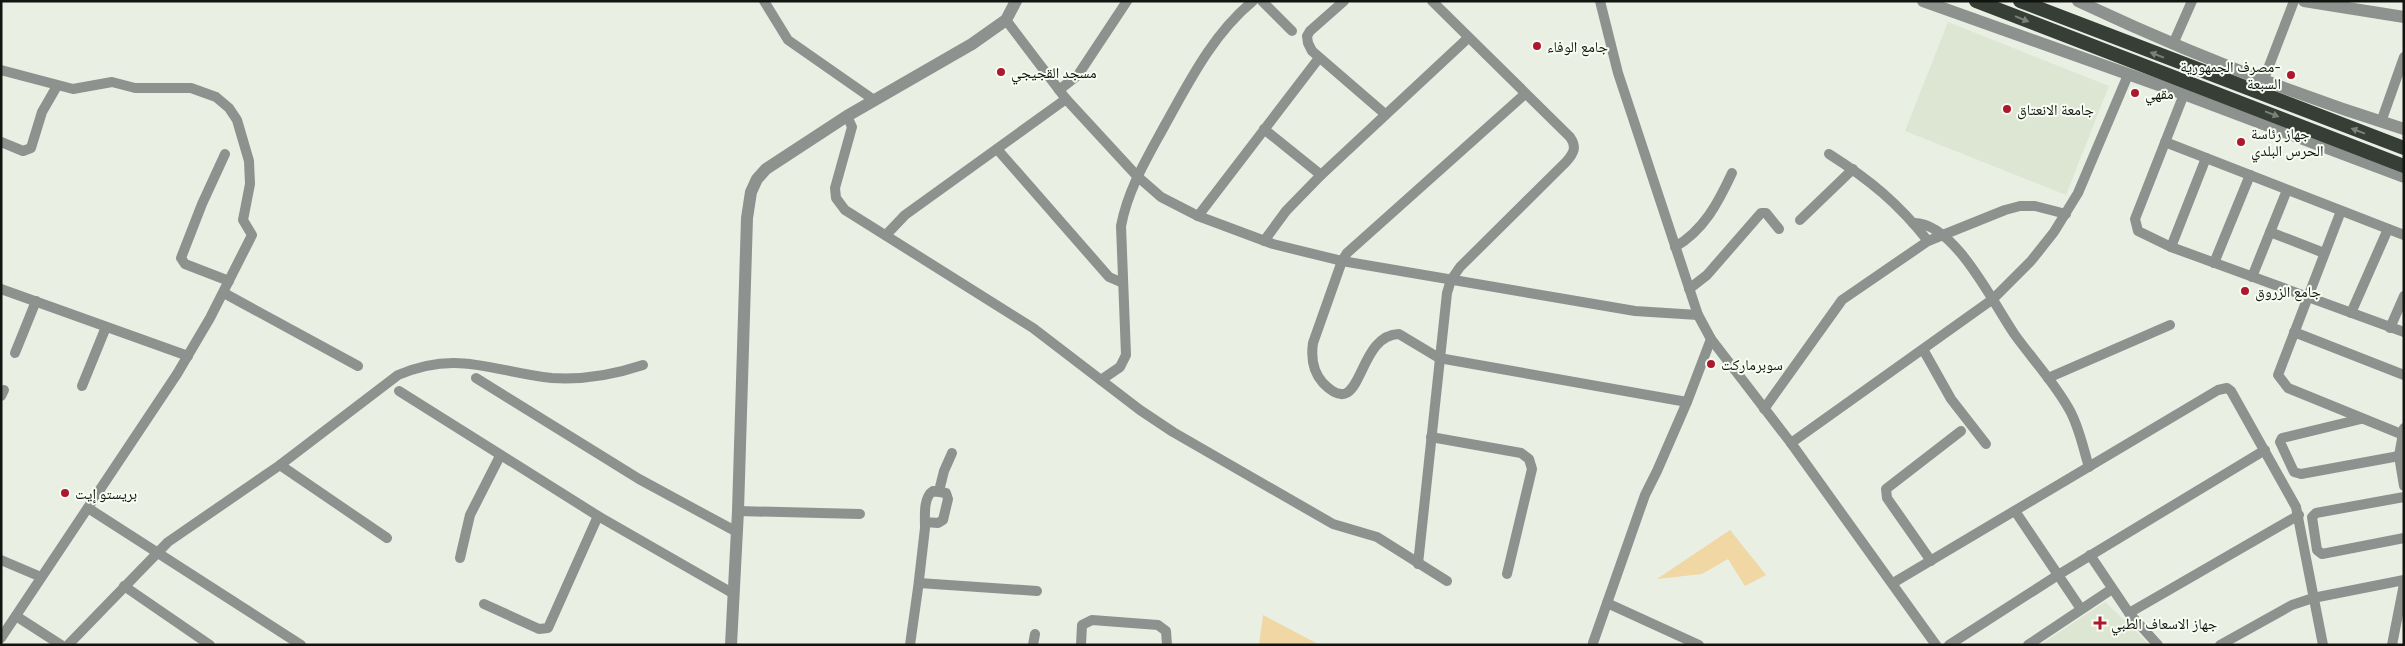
<svg xmlns="http://www.w3.org/2000/svg" width="2405" height="646" viewBox="0 0 2405 646" font-family="'Exo 2','Noto Naskh Arabic',sans-serif">
	<style>
		.built { fill: #dde5d3 }
		.green { fill: #f0d7a3 }
		.lines { fill: none; stroke-linecap: round; stroke-linejoin: round }
		.minor { stroke: #8e928f; stroke-width: 10 }
		.tertiary { stroke: #8e928f; stroke-width: 12 }
		.trunk { stroke: #363e36; stroke-width: 14 }
		.oneway { fill: #7a8177 }
		.poi-dot { fill: #ad182e; stroke: #f7fdf1; stroke-width: 2 }
		.labels { text-anchor: middle; dominant-baseline: central; stroke-width: 4; stroke-linejoin: round; paint-order: stroke }
		.poi-label { font-size: 15px; fill: #121410; stroke: #f7fdf1; text-anchor: start }
	</style>
	<rect width="100%" height="100%" fill="#eaefe4"/>
	<g class="built">
		<polygon points="1948,22 2109,86 2066,195 1905,131"/>
		<polygon points="2105,602 2150,645 2040,645"/>
	</g>
	<g class="green">
		<polygon points="1730,530 1766,575 1745,586 1728,559 1702,574 1657,579"/>
		<polygon points="1263,615 1320,645 1259,645"/>
	</g>
	<g class="lines">
		<g class="minor">
			<polyline points="764,1 788,40 874,100"/>
			<polyline points="1262,1 1292,31"/>
			<polyline points="1344,1 1310,31 1307,36 1308,43 1312,51 1385,114"/>
			<polyline points="1600,1 1618,73 1698,315 1711,339 1791,443 1936,645"/>
			<polyline points="1006,20 1066,99 1137,176 1161,197 1198,216 1273,244 1342,261 1635,311 1698,315"/>
			<polyline points="2173,44 2192,1"/>
			<polyline points="1,70 73,89 112,82 135,88 191,88 216,97 229,108 237,120 249,161 250,184 243,220 252,235 210,318 177,374 1,638"/>
			<polyline points="2264,79 2294,1"/>
			<polyline points="1059,90 1078,75 1127,1"/>
			<path d="M1525,94L1347,253L1342,261L1313,343C1311,357 1313,372 1323,383C1364,425 1355,335 1399,334L1439,358L1687,402"/>
			<polyline points="2184,94 2135,219 2138,231 2171,247 2404,332"/>
			<polyline points="847,116 852,127 835,188 836,198 845,210 1033,328 1140,410 1173,432 1333,524 1377,537 1447,581"/>
			<polyline points="2381,122 2404,57"/>
			<polyline points="1264,129 1321,175"/>
			<polyline points="1,142 23,151 31,148 42,112 57,86"/>
			<polyline points="2165,142 2404,235"/>
			<polyline points="997,149 1109,277 1123,283"/>
			<polyline points="225,154 202,204 181,258 185,264 229,281"/>
			<path d="M1829,154C1870,180 1898,203 1928,241"/>
			<polyline points="2341,211 2278,375 2288,388 2401,434"/>
			<polyline points="1198,216 1319,58"/>
			<polyline points="1800,220 1853,169"/>
			<path d="M1913,223C1954,221 1994,305 2015,335C2033,360 2054,382 2069,409C2079,426 2083,448 2089,467"/>
			<polyline points="2270,232 2324,253"/>
			<polyline points="886,235 905,215 1066,99"/>
			<polyline points="1264,241 1286,211 1321,175 1468,38"/>
			<path d="M1675,247C1704,230 1718,203 1732,173"/>
			<polyline points="2171,247 2206,158"/>
			<polyline points="2214,263 2250,175"/>
			<polyline points="2252,277 2287,190"/>
			<polyline points="1,289 188,356"/>
			<polyline points="1689,289 1707,275 1761,213 1766,213 1779,229"/>
			<polyline points="224,293 358,366"/>
			<polyline points="2351,313 2388,229"/>
			<polyline points="2390,328 2404,296"/>
			<polyline points="2294,332 2404,375"/>
			<polyline points="1924,351 1951,399 1986,444"/>
			<polyline points="15,353 36,301"/>
			<polyline points="476,378 639,479 737,532"/>
			<polyline points="2048,378 2170,325"/>
			<path d="M1101,380L1120,367L1126,355L1121,226C1128,189 1147,158 1165,125C1190,80 1213,34 1253,1"/>
			<polyline points="82,386 106,327"/>
			<polyline points="399,391 598,516 734,594"/>
			<polyline points="1,396 4,390"/>
			<polyline points="1764,409 1842,300 1928,241 2005,210 2020,206 2035,206 2066,214"/>
			<polyline points="2361,419 2282,438 2280,442 2294,472 2301,474 2399,456"/>
			<polyline points="2404,428 2399,456 2404,486"/>
			<polyline points="1431,437 1521,453 1529,459 1532,469 1507,574"/>
			<polyline points="1791,443 1993,299 2031,261 2054,232 2078,193 2128,75"/>
			<polyline points="280,465 387,538"/>
			<polyline points="939,491 944,471 952,453"/>
			<polyline points="2404,497 2316,513 2312,517 2317,550 2322,554 2404,538"/>
			<polyline points="88,508 301,645"/>
			<polyline points="738,511 860,514"/>
			<polyline points="2015,511 2081,609"/>
			<polyline points="2090,555 2129,613 2158,645"/>
			<polyline points="460,558 470,515 500,456"/>
			<polyline points="1,560 41,577"/>
			<polyline points="1931,561 1887,498 1886,489 1961,431"/>
			<path d="M1418,564L1447,293L1451,280L1460,267L1566,162C1574,153 1577,147 1570,137L1432,1"/>
			<polyline points="919,583 1037,591"/>
			<polyline points="1893,583 2218,390 2227,388 2231,391 2296,507 2323,645"/>
			<polyline points="124,586 210,645"/>
			<polyline points="1607,603 1699,645"/>
			<polyline points="484,604 539,629 548,628 598,516"/>
			<polyline points="2129,613 2299,515"/>
			<polyline points="16,616 61,645"/>
			<polyline points="1593,643 1645,495 1657,471 1687,402 1711,339"/>
			<path d="M68,645L168,542L280,465L398,375C458,349 493,372 552,378C583,380 613,375 643,365"/>
			<path d="M910,645C916,606 921,567 925,528C925,517 923,497 933,491L946,493L948,499L943,520L938,523L925,522"/>
			<polyline points="1033,645 1035,634"/>
			<polyline points="1081,645 1082,625 1092,620 1158,625 1166,631 1167,645"/>
			<polyline points="1949,645 2058,575 2265,450"/>
			<polyline points="2028,645 2112,589"/>
			<polyline points="2220,645 2292,605 2313,598 2404,580"/>
			<polyline points="2392,645 2404,584"/>
		</g>
		<g class="tertiary">
			<polyline points="1923,1 2184,94 2404,177"/>
			<path d="M2078,1C2184,51 2293,94 2404,129"/>
			<polyline points="2304,1 2404,17"/>
			<polyline points="731,645 738,511 747,218 751,192 757,179 766,169 847,116 972,44 1006,20 1016,1"/>
		</g>
		<g class="trunk">
			<polyline points="1976,1 2404,166"/>
			<polyline points="2020,1 2404,148"/>
		</g>
	</g>
	<defs><path id="oneway-solid" d="M-6-.8H1V-3.2L6.5 0L1 3.2V.8H-6Z" transform="scale(1.25)"/></defs>
	<g class="oneway">
		<use href="#oneway-solid" transform="translate(2022 19) rotate(22)"/>
		<use href="#oneway-solid" transform="translate(2157 55) rotate(-159)"/>
		<use href="#oneway-solid" transform="translate(2272 114) rotate(21)"/>
		<use href="#oneway-solid" transform="translate(2358 131) rotate(-159)"/>
	</g>
	<g class="poi-dot">
		<circle cx="1537" cy="46" r="5"/>
		<circle cx="1001" cy="72" r="5"/>
		<circle cx="2291" cy="75" r="5"/>
		<circle cx="2135" cy="93" r="5"/>
		<circle cx="2007" cy="109" r="5"/>
		<circle cx="2241" cy="142" r="5"/>
		<circle cx="2245" cy="291" r="5"/>
		<circle cx="1711" cy="364" r="5"/>
		<circle cx="65" cy="493" r="5"/>
		<path d="M2097.5 615.5h5v5h5v5h-5v5h-5v-5h-5v-5h5z"/>
	</g>
	<g class="labels">
		<g class="poi-label">
			<text x="1547" y="46">جامع الوفاء</text>
			<text x="2281" y="66" text-anchor="end">مصرف الجمهورية-<tspan x="2281" dy="17">السبعة</tspan></text>
			<text x="1011" y="72">مسجد القجيجي</text>
			<text x="2145" y="93">مقهي</text>
			<text x="2017" y="109">جامعة الانعتاق</text>
			<text x="2251" y="133">جهاز رئاسة<tspan x="2251" dy="17">الحرس البلدي</tspan></text>
			<text x="2255" y="291">جامع الزروق</text>
			<text x="1721" y="364">سوبرماركت</text>
			<text x="75" y="493">بريستو إيت</text>
			<text x="2111" y="623">جهاز الاسعاف الطبي</text>
		</g>
	</g>
	<rect width="2405" height="646" fill="none" stroke="#121410" stroke-width="5"/>
</svg>
